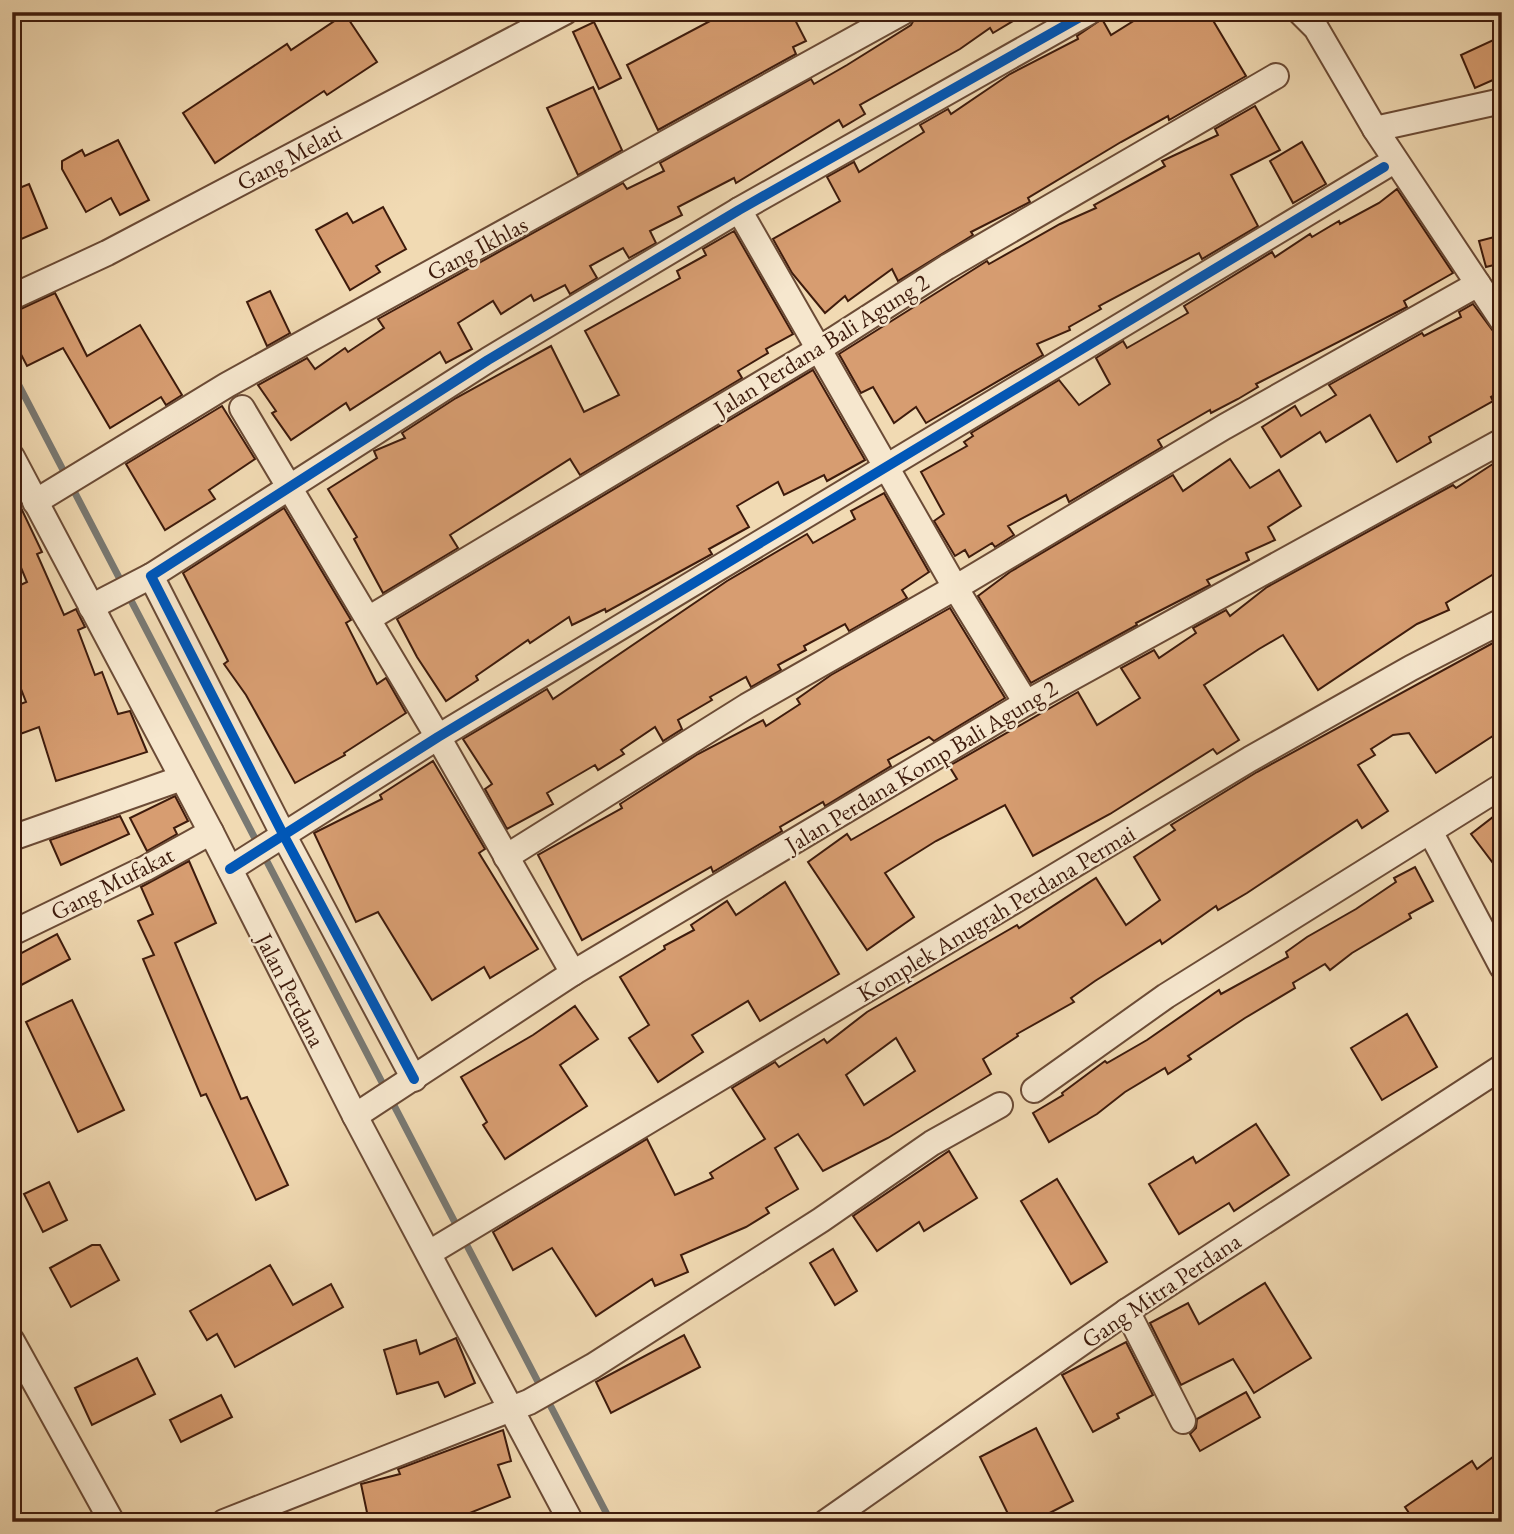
<svg xmlns="http://www.w3.org/2000/svg" width="1514" height="1534" viewBox="0 0 1514 1534" font-family="'EB Garamond',serif">
	<style>
		.lines { fill: none; stroke-linecap: round; stroke-linejoin: round }
		.stream { stroke: #797973; stroke-width: 7 }
		.building { fill: #d79d71; stroke: #3e1b0c; stroke-width: 2; fill-rule: evenodd }
		.minor-casing { stroke: #6b4b36; stroke-width: 28 }
		.minor { stroke: #f6e7ce; stroke-width: 24 }
		.cycleway-casing { stroke: #f6e7ce; stroke-width: 15 }
		.cycleway { stroke: #0057b8; stroke-width: 10 }
		.labels { text-anchor: middle; dominant-baseline: central; stroke-width: 5; stroke-linejoin: round; paint-order: stroke }
		.street-label { font-size: 24px; fill: #3e1b0c; stroke: #f6e7ce }
	</style>
	<rect width="100%" height="100%" fill="#f1dab3"/>
	<filter id="stains"><feTurbulence type="fractalNoise" baseFrequency=".00286" numOctaves="4"/><feColorMatrix values="0 0 0 0 .2 0 0 0 0 .09 0 0 0 0 .02 0 0 0 .5 -.17"/></filter>
	<radialGradient id="worn" r=".72"><stop offset=".6" stop-color="#630" stop-opacity="0"/><stop offset="1" stop-color="#630" stop-opacity=".3"/></radialGradient>
	<g class="lines">
		<polyline class="stream" points="12,372 611,1522"/>
	</g>
	<g class="building">
		<polygon points="727,12 791,12 806,41 793,47 796,54 658,130 627,65"/>
		<polygon points="918,12 1028,12 993,33 990,28 960,49 860,105 865,114 843,127 839,120 736,183 734,178 678,207 682,215 650,231 656,243 629,258 623,248 590,266 597,278 570,294 565,285 534,301 531,295 501,314 493,301 458,323 472,349 446,363 440,352 350,410 346,403 291,440 272,413 276,411 258,385 307,358 315,369 345,348 348,352 384,328 378,319 623,183 627,189 664,171 660,163 811,79 814,84 847,65 911,25"/>
		<polygon points="1148,12 1208,12 1246,76 1169,120 1168,116 1121,142 1028,198 1030,202 971,232 973,235 898,281 892,269 848,301 845,296 825,313 792,273 773,239 840,201 827,177 854,162 859,172 924,132 920,125 948,109 951,114 1010,74 1078,39 1077,36 1102,19 1111,35"/>
		<polygon points="345,14 377,62 327,95 324,91 215,163 183,113 287,44 291,50"/>
		<polygon points="594,22 621,78 599,89 573,32"/>
		<polygon points="1502,36 1502,76 1475,88 1461,55"/>
		<polygon points="593,87 622,150 578,175 547,108"/>
		<polygon points="1255,106 1280,150 1231,175 1258,226 1202,259 1199,253 1099,306 1101,309 1069,327 1070,330 1037,344 1043,355 926,423 916,407 894,423 873,387 861,393 839,354 987,261 989,264 1060,224 1096,208 1094,205 1165,166 1162,161 1218,135 1215,129"/>
		<polygon points="118,140 149,200 120,215 111,198 86,212 62,169 62,161 82,150 85,156"/>
		<polygon points="1302,142 1326,184 1293,203 1270,161"/>
		<polygon points="29,184 47,228 12,243 12,191"/>
		<polygon points="1397,189 1453,273 1404,301 1407,307 1256,384 1258,387 1238,399 1211,413 1210,410 1158,440 1162,447 1069,502 1066,495 1008,526 1014,535 995,547 992,543 969,557 965,550 955,556 934,521 944,514 921,472 967,446 964,442 973,436 971,433 1059,380 1079,405 1110,384 1096,358 1123,341 1127,348 1188,313 1184,306 1272,252 1275,257 1310,234 1312,237 1339,221 1340,224 1379,203"/>
		<polygon points="383,207 406,249 376,266 380,272 350,290 316,230 347,213 353,223"/>
		<polygon points="734,231 793,334 766,349 768,353 738,371 742,378 580,475 570,459 450,535 458,548 383,593 354,539 357,537 328,489 377,458 374,451 405,438 402,433 456,398 551,346 584,412 619,395 585,331 680,278 677,271 706,255 703,249"/>
		<polygon points="1502,235 1502,263 1486,267 1479,241"/>
		<polygon points="270,291 290,333 267,346 247,302"/>
		<polygon points="55,293 87,356 140,325 182,395 166,405 161,397 110,428 63,348 27,366 12,337 12,313"/>
		<polygon points="1473,304 1493,331 1502,351 1502,391 1491,397 1493,401 1429,437 1431,442 1397,462 1370,415 1326,442 1320,432 1281,457 1262,427 1295,406 1301,416 1336,395 1329,385 1422,333 1424,336 1461,317 1459,312"/>
		<polygon points="813,370 865,460 827,481 824,475 784,495 778,482 737,506 749,527 709,549 712,554 606,612 605,609 572,625 569,617 530,643 528,640 476,676 478,680 446,701 417,657 397,619"/>
		<polygon points="222,406 255,459 209,490 215,499 165,530 126,464"/>
		<polygon points="1502,458 1502,569 1446,603 1449,610 1417,624 1318,690 1283,635 1259,649 1204,685 1239,740 1217,754 1213,749 1110,814 1033,856 1005,805 936,841 885,873 914,917 867,950 808,862 847,834 851,840 957,779 949,766 1078,692 1097,725 1140,698 1121,668 1154,650 1159,658 1196,633 1193,628 1226,610 1230,616 1267,587 1453,485 1456,488"/>
		<polygon points="1230,459 1250,488 1279,470 1301,506 1268,527 1275,540 1246,553 1249,560 1207,580 1210,585 1136,623 1137,625 1031,683 978,596 1010,572 1173,475 1183,491"/>
		<polygon points="12,489 42,552 37,554 64,615 76,609 85,627 78,630 95,675 102,672 118,714 130,711 147,752 56,781 39,727 12,737 12,707 26,702 12,666 12,589 27,582 12,546"/>
		<polygon points="884,493 929,572 902,590 907,598 849,631 845,624 804,646 806,650 778,665 781,670 751,687 746,677 710,697 712,700 678,720 682,729 663,741 655,727 621,750 624,754 598,770 595,765 547,793 553,804 507,829 485,789 492,784 463,739 547,689 553,699 727,581 807,534 813,543 855,519 851,511"/>
		<polygon points="284,508 351,620 346,623 377,684 386,678 406,713 344,753 345,755 295,783 246,695 224,664 228,661 183,573"/>
		<polygon points="950,608 1005,698 934,741 929,737 888,760 891,766 825,806 823,802 780,827 782,831 713,872 711,867 582,940 538,855 622,808 620,804 698,754 763,720 766,726 800,704 797,699 831,675"/>
		<path d="M1502,638V730L1436,773L1409,733L1393,735L1371,749L1375,755L1358,765L1388,811L1362,828L1357,820L1247,893L1218,910L1216,906L1162,944L1160,940L1095,981L1071,998L1074,1002L1017,1034L1018,1036L983,1059L991,1074L888,1138L823,1171L798,1134L775,1148L798,1189L766,1208L769,1213L746,1227L681,1255L688,1272L655,1286L652,1279L596,1316L552,1248L513,1270L493,1232L647,1139L675,1195L713,1178L710,1173L765,1139L732,1088L775,1062L779,1067L824,1039L827,1043L867,1012L1017,925L1019,928L1096,878L1126,925L1160,900L1134,857L1175,830L1171,825L1257,772ZM896,1038L915,1071L864,1105L846,1075Z"/>
		<polygon points="433,761 485,849 479,853 538,949 490,978 484,967 432,1000 378,912 356,922 314,833 382,799 380,795"/>
		<polygon points="175,796 188,821 174,828 177,834 147,851 130,818"/>
		<polygon points="120,816 129,834 61,865 50,840"/>
		<polygon points="1493,817 1502,828 1502,875 1471,834"/>
		<polygon points="189,861 216,923 175,943 241,1099 247,1097 288,1185 256,1200 206,1094 201,1096 143,959 154,955 138,921 153,914 141,887"/>
		<polygon points="1415,867 1433,901 1409,914 1411,918 1352,953 1330,970 1325,964 1293,983 1295,988 1245,1018 1188,1056 1191,1059 1168,1074 1165,1068 1125,1092 1097,1114 1049,1142 1033,1113 1063,1095 1062,1093 1105,1061 1107,1063 1147,1040 1219,990 1221,994 1288,957 1286,952 1307,937 1356,909 1396,882 1394,878"/>
		<polygon points="785,882 839,974 760,1021 748,1001 692,1035 703,1052 658,1082 629,1038 649,1025 620,977 665,949 664,946 694,930 691,925 727,901 736,915"/>
		<polygon points="57,934 70,959 12,990 12,958"/>
		<polygon points="72,1000 124,1110 78,1132 26,1022"/>
		<polygon points="575,1006 598,1039 560,1065 587,1106 505,1159 483,1125 487,1122 461,1077 533,1035"/>
		<polygon points="1407,1014 1437,1067 1382,1100 1351,1048"/>
		<polygon points="1256,1124 1289,1175 1234,1211 1229,1203 1179,1234 1149,1184 1193,1157 1196,1163"/>
		<polygon points="949,1151 977,1198 924,1231 919,1222 877,1251 853,1216"/>
		<polygon points="1057,1179 1107,1262 1071,1284 1021,1201"/>
		<polygon points="49,1182 67,1220 43,1232 24,1194"/>
		<polygon points="92,1245 100,1245 119,1280 71,1307 50,1268"/>
		<polygon points="833,1249 857,1291 835,1305 810,1263"/>
		<polygon points="270,1265 293,1305 331,1284 343,1307 235,1367 217,1334 207,1340 190,1311"/>
		<polygon points="1265,1283 1311,1358 1254,1393 1233,1359 1181,1385 1150,1323 1188,1303 1199,1324"/>
		<polygon points="684,1335 700,1367 611,1413 596,1382"/>
		<polygon points="456,1338 475,1383 445,1397 438,1382 397,1394 384,1350 416,1340 420,1354"/>
		<polygon points="1126,1342 1153,1395 1117,1414 1119,1418 1093,1432 1062,1375"/>
		<polygon points="137,1358 155,1394 92,1425 75,1388"/>
		<polygon points="1246,1392 1260,1417 1200,1451 1190,1434 1196,1428 1197,1419"/>
		<polygon points="221,1395 232,1417 181,1442 170,1420"/>
		<polygon points="1036,1428 1073,1501 1032,1522 1012,1522 980,1457"/>
		<polygon points="503,1430 511,1461 498,1465 510,1497 467,1514 470,1522 369,1522 361,1484 400,1474 398,1469"/>
		<polygon points="1502,1450 1502,1516 1494,1522 1415,1522 1405,1507 1472,1461 1477,1469"/>
	</g>
	<g class="lines">
		<defs>
			<g id="minor">
				<polyline points="1300,12 1316,28 1375,129 1502,320"/>
				<polyline points="1375,129 1502,101"/>
				<polyline points="739,210 955,587 1026,703"/>
				<polyline points="12,297 107,253 565,12"/>
				<polyline points="242,408 438,737 573,973"/>
				<polyline points="12,457 211,832 355,1116 571,1522"/>
				<polyline points="35,502 227,385 903,12"/>
				<polyline points="91,607 151,576"/>
				<polyline points="368,619 819,349 947,267 1276,76"/>
				<polyline points="1431,833 1502,967"/>
				<polyline points="12,838 182,778"/>
				<polyline points="506,857 747,706 965,582 1224,427 1478,284"/>
				<polyline points="230,869 438,737 1384,167"/>
				<polyline points="12,933 146,868 211,832"/>
				<polyline points="414,1079 284,836 151,576 488,360 739,210 1089,12"/>
				<polyline points="1034,1090 1166,996 1502,786"/>
				<polyline points="355,1116 573,973 1026,703 1502,441"/>
				<polyline points="429,1253 1250,759 1411,668 1502,621"/>
				<polyline points="1127,1311 1183,1421"/>
				<polyline points="12,1341 112,1522"/>
				<polyline points="224,1522 529,1402 593,1366 821,1220 932,1143 1000,1105"/>
				<polyline points="826,1522 1127,1311 1502,1067"/>
			</g>
		</defs>
		<use href="#minor" class="minor-casing"/>
		<use href="#minor" class="minor"/>
		<defs>
			<g id="cycleway">
				<polyline points="230,869 438,737 1384,167"/>
				<polyline points="414,1079 284,836 151,576 488,360 739,210 1089,12"/>
			</g>
		</defs>
		<use href="#cycleway" class="cycleway-casing"/>
		<use href="#cycleway" class="cycleway"/>
	</g>
	<g class="labels">
		<g class="street-label">
			<text transform="translate(289 157) rotate(-28)">Gang Melati</text>
			<text transform="translate(477 248) rotate(-28)">Gang Ikhlas</text>
			<text transform="translate(821 345) rotate(-32)">Jalan Perdana Bali Agung 2</text>
			<text transform="translate(921 766) rotate(-31)">Jalan Perdana Komp Bali Agung 2</text>
			<text transform="translate(112 883) rotate(-27)">Gang Mufakat</text>
			<text transform="translate(996 913) rotate(-31)">Komplek Anugrah Perdana Permai</text>
			<text transform="translate(291 990) rotate(63)">Jalan Perdana</text>
			<text transform="translate(1161 1290) rotate(-34)">Gang Mitra Perdana</text>
		</g>
	</g>
	<rect width="1514" height="1534" fill="none" stroke="#f1dab3" stroke-width="42"/>
	<rect x="14" y="14" width="1486" height="1506" fill="none" stroke="#3e1b0c" stroke-width="3.5"/>
	<rect x="21" y="21" width="1472" height="1492" fill="none" stroke="#3e1b0c" stroke-width="2"/>
	<rect width="100%" height="100%" filter="url(#stains)"/>
	<rect width="100%" height="100%" fill="url(#worn)"/>
</svg>
